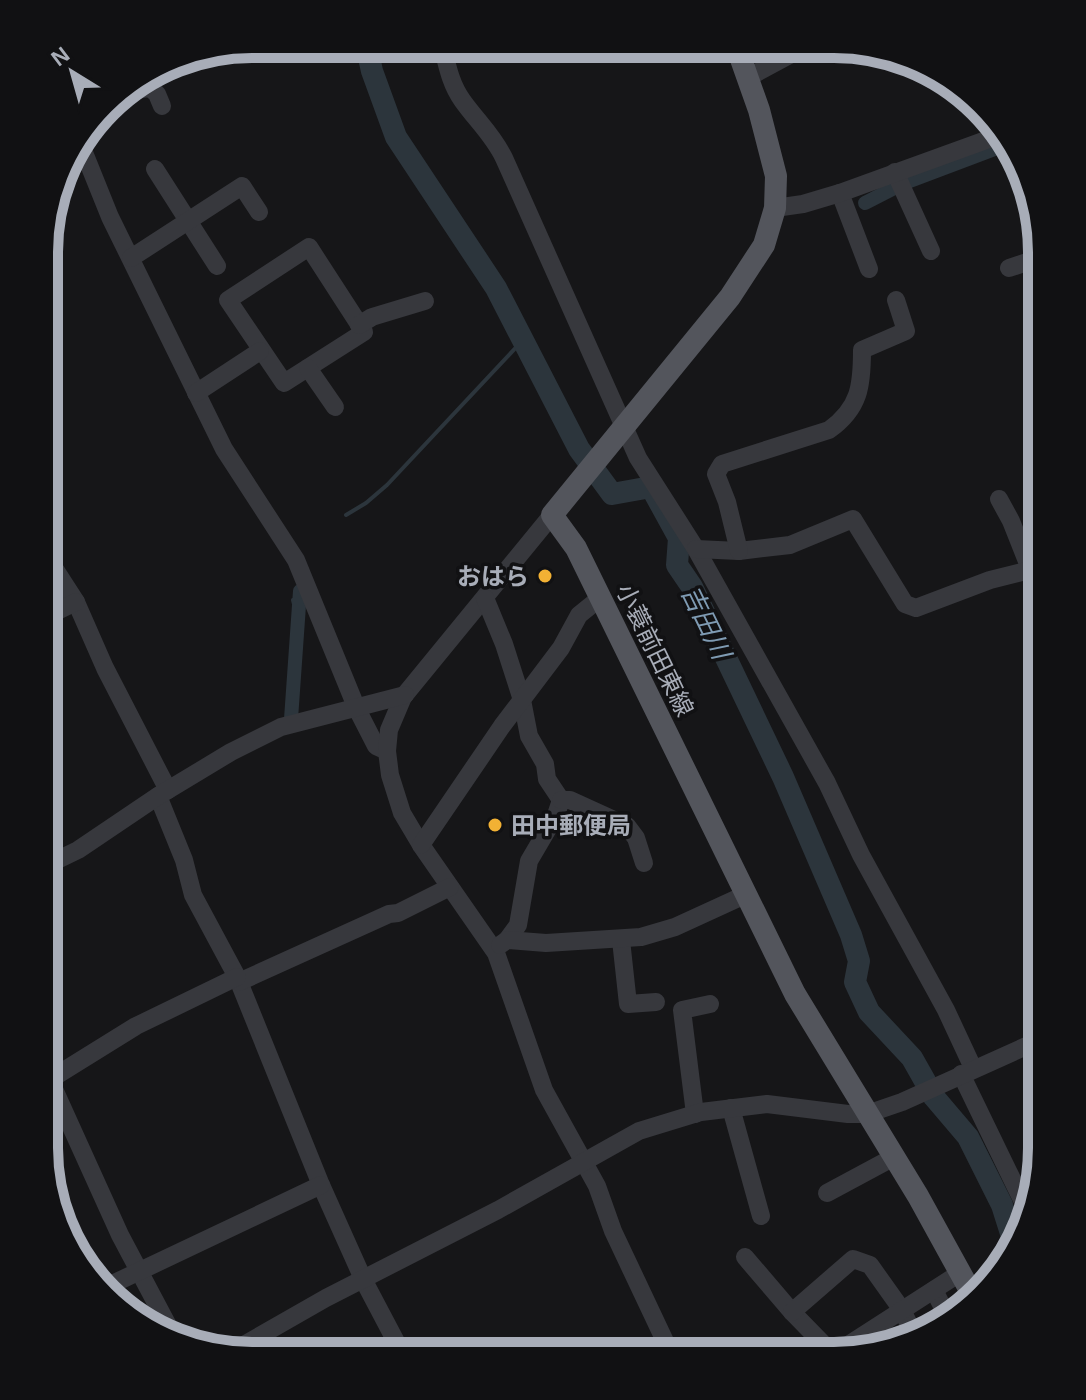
<svg xmlns="http://www.w3.org/2000/svg" width="1086" height="1400" viewBox="0 0 1086 1400" font-family="Arial,'Noto Sans JP',sans-serif">
	<style>
		.lines { fill: none; stroke-linecap: round; stroke-linejoin: round }
		.stream { stroke: #2c353c; stroke-width: 4 }
		.canal { stroke: #2c353c; stroke-width: 14 }
		.river { stroke: #2c353c; stroke-width: 22 }
		.minor { stroke: #37383d; stroke-width: 18 }
		.major { stroke: #53555c; stroke-width: 22 }
		.poi-dot { fill: #f2b134; stroke: #111113; stroke-width: 3 }
		.labels { text-anchor: middle; dominant-baseline: central; stroke-width: 7; stroke-linejoin: round; paint-order: stroke }
		.poi-label { font-size: 24px; font-weight: bold; fill: #a8adb8; stroke: #111113; text-anchor: end }
		.street-label { font-size: 24px; fill: #a8adb8; stroke: #111113 }
		.water-label { font-size: 26px; font-style: italic; fill: #7f9bb3; stroke: #111113 }
		.rim { fill: none; stroke: #a8adb8; stroke-width: 10 }
	</style>
	<rect width="100%" height="100%" fill="#161618"/>
	<g class="lines">
		<g class="stream">
			<polyline points="346,515 366,503 387,485 523,340"/>
			<polyline points="293,600 298,621"/>
		</g>
		<g class="canal">
			<polyline points="865,203 902,184 1008,144"/>
			<polyline points="291,719 300,591"/>
		</g>
		<polyline class="river" points="366,44 372,71 396,137 496,288 579,449 612,494 651,487 679,538 677,565 692,587 783,777 851,935 859,961 855,982 869,1012 912,1058 934,1097 968,1137 1002,1205 1014,1243"/>
		<g class="minor">
			<path d="M442,45C447,64 450,83 462,100C476,120 493,135 504,158L638,458L696,549L827,783L861,855L946,1010L973,1068"/>
			<polyline points="747,78 806,46"/>
			<polyline points="109,103 141,89 150,88 157,94 162,106"/>
			<polyline points="79,140 110,217 224,449 296,560 357,709 376,746 387,751"/>
			<polyline points="155,169 217,266"/>
			<polyline points="895,172 931,251"/>
			<polyline points="840,193 869,269"/>
			<polyline points="775,208 803,204 840,193 1000,135"/>
			<polygon points="309,247 364,332 284,383 228,300"/>
			<polyline points="131,258 242,186 259,212"/>
			<polyline points="1009,268 1042,257"/>
			<polyline points="359,325 372,317 425,301"/>
			<polyline points="308,368 335,407"/>
			<polyline points="196,393 260,351"/>
			<polyline points="999,499 1011,521 1042,599"/>
			<polyline points="552,515 403,697 389,730 387,751 390,775 402,813 421,845 496,953 544,1090 597,1186 613,1231 672,1356"/>
			<polyline points="696,549 739,551 790,545 853,519 905,604 916,608 990,580 1042,567"/>
			<path d="M739,551L727,502L716,474L722,464L829,430C860,408 862,385 862,350L906,331L896,300"/>
			<polyline points="45,554 76,602 105,668 168,790"/>
			<polyline points="485,598 504,644 522,700 529,736 545,764 547,779 561,800 556,815 529,861 518,925 507,940"/>
			<polyline points="45,617 76,602"/>
			<polyline points="158,796 184,860 193,895 237,977 321,1185 364,1281 403,1355"/>
			<polyline points="561,800 570,800 627,826 636,838 644,863"/>
			<polyline points="421,845 502,726 561,648 579,615 600,598"/>
			<polyline points="45,866 78,850 158,796 231,752 281,727 405,695"/>
			<polyline points="621,940 628,1004 656,1002"/>
			<polyline points="500,945 507,940 546,943 641,937 675,927 747,894"/>
			<polyline points="239,982 389,914 398,913 450,887"/>
			<polyline points="44,1067 120,1235 173,1335"/>
			<polyline points="961,1074 1026,1208"/>
			<polyline points="49,1080 136,1026 237,977"/>
			<polyline points="731,1108 761,1216"/>
			<polyline points="695,1114 682,1010 710,1004"/>
			<polyline points="827,1193 894,1157"/>
			<polyline points="745,1257 792,1312 834,1355"/>
			<polyline points="106,1287 321,1185"/>
			<polyline points="934,1290 947,1316"/>
			<polyline points="792,1312 853,1259 870,1265 902,1310 915,1337"/>
			<polyline points="228,1354 326,1298 498,1210 639,1131 701,1112 767,1104 848,1114 867,1114 902,1102 1042,1039"/>
			<polyline points="831,1356 960,1273"/>
		</g>
		<polyline class="major" points="736,45 759,110 776,176 775,208 764,245 730,297 552,515 576,548 795,994 918,1196 972,1294"/>
	</g>
	<g class="poi-dot">
		<circle cx="545" cy="576" r="8"/>
		<circle cx="495" cy="825" r="8"/>
	</g>
	<g class="labels">
		<g class="poi-label">
			<text x="529" y="576">おはら</text>
			<text x="511" y="825" text-anchor="start">田中郵便局</text>
		</g>
		<g class="street-label">
			<text transform="translate(655 650) rotate(64)">小蓑前田東線</text>
		</g>
		<g class="water-label">
			<text transform="translate(706 622) rotate(64)">吉田川</text>
		</g>
	</g>
	<path d="M0 0H1086V1400H0ZM252 58H834A194 194 0 0 1 1028 252V1148A194 194 0 0 1 834 1342H252A194 194 0 0 1 58 1148V252A194 194 0 0 1 252 58Z" fill="#111113" fill-rule="evenodd"/>
	<path class="rim" d="M252 58H834A194 194 0 0 1 1028 252V1148A194 194 0 0 1 834 1342H252A194 194 0 0 1 58 1148V252A194 194 0 0 1 252 58Z"/>
	<g transform="translate(72 72) rotate(323)" stroke="#111113" stroke-width="6" paint-order="stroke">
	<path d="M0-6L14 30L0 20L-14 30Z" fill="#a8adb8"/>
	<text y="-12" font-size="22" font-weight="bold" text-anchor="middle" fill="#a8adb8">N</text>
	</g>
</svg>
